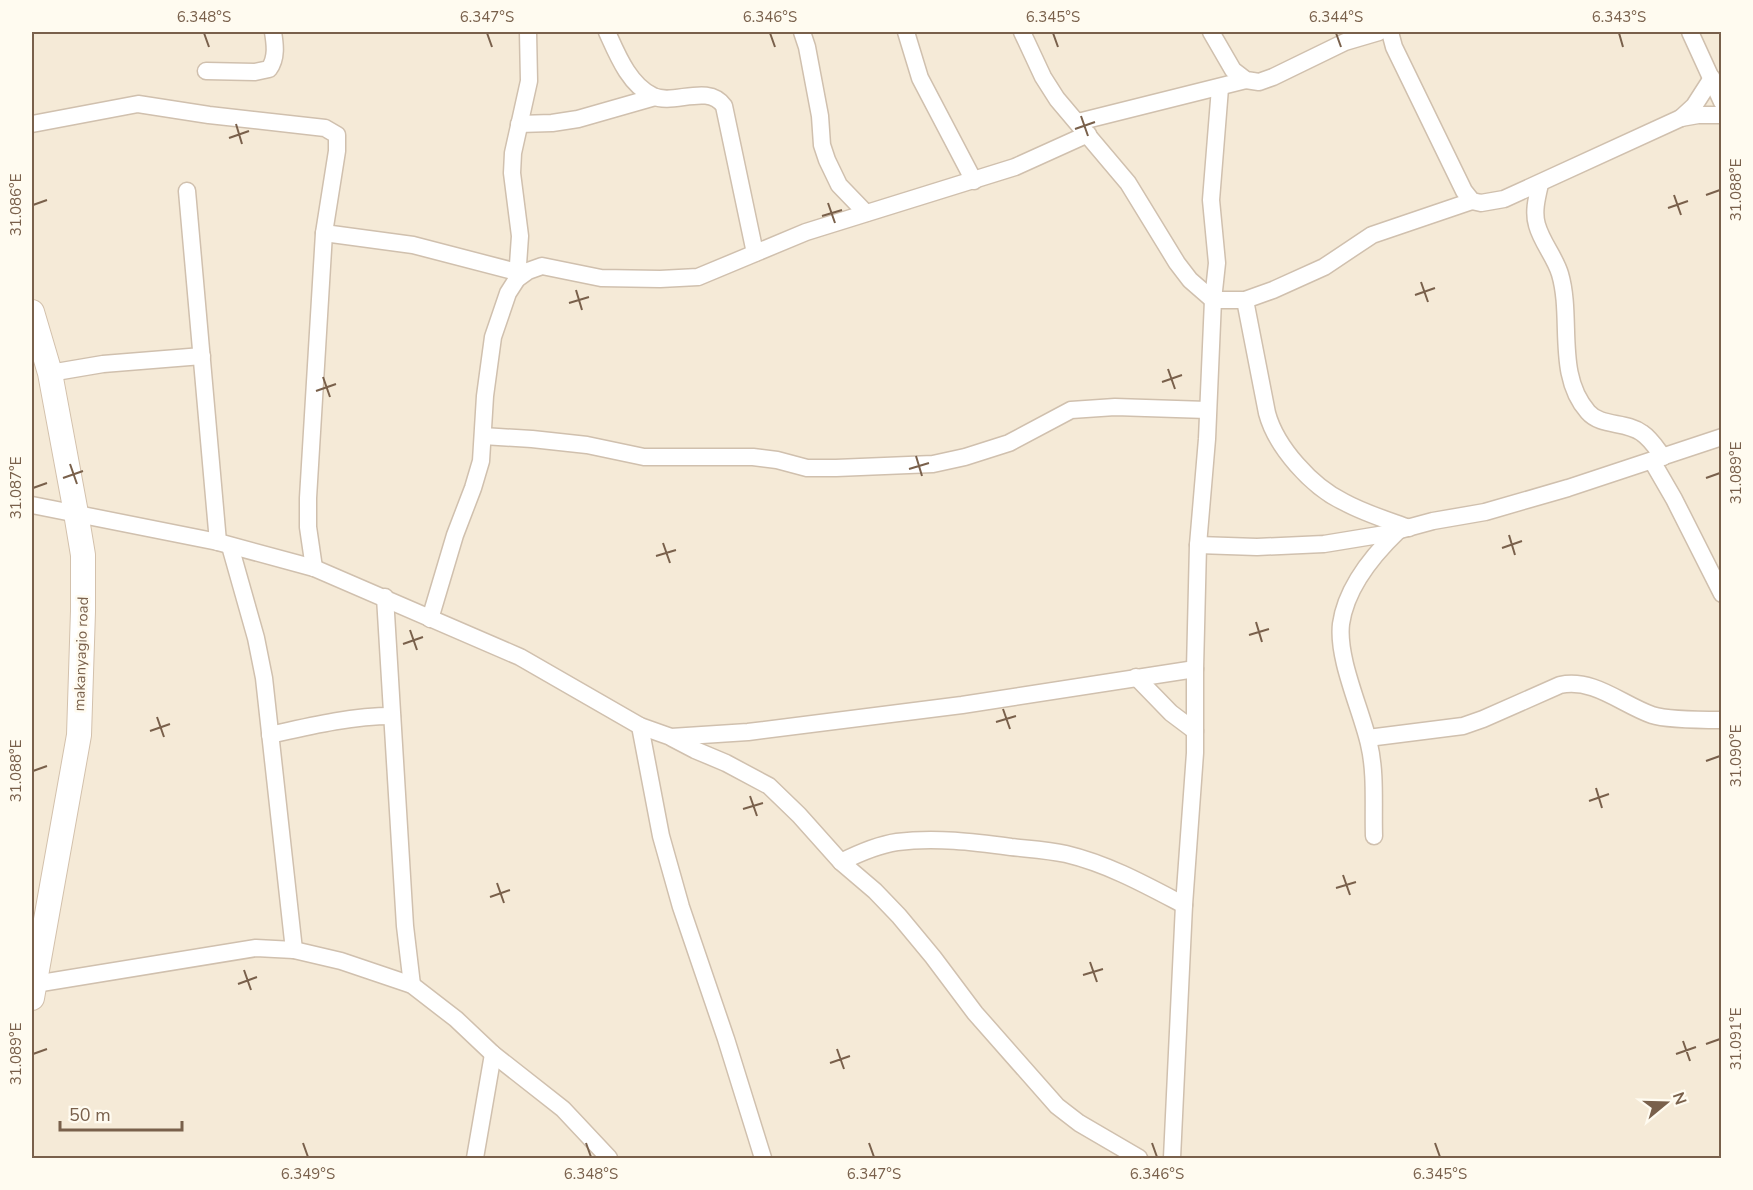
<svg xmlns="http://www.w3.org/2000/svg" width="1753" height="1190" viewBox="0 0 1753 1190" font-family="'Nunito Sans',sans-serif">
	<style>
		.residential { fill: #f5ead7 }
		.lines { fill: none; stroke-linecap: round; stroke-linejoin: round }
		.street-casing { stroke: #d0c0ae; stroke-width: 19 }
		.secondary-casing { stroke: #d3c1ac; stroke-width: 26 }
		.street { stroke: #fff; stroke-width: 16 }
		.secondary { stroke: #fff; stroke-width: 24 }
		.ticks { fill: none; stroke: #79604b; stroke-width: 2 }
		.labels { text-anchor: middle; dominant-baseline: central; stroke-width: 5; stroke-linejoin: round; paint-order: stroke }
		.street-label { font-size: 15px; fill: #79604b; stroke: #fffbf0 }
		.neatline { fill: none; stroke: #79604b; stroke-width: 2 }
		.ticks-label { font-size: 15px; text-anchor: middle; fill: #79604b }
	</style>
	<rect width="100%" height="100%" fill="#fdf7e9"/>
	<rect class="residential" x="32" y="32" width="1689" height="1126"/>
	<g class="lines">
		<defs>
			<g id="street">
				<path d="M607,32C617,54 629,85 653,96C673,106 708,83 724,106L755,253"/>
				<polyline points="802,32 807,47 820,116 822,145 827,160 839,185 866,213"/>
				<polyline points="906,32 920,78 974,181"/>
				<polyline points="1022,32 1043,77 1057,99 1128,183 1177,263 1190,280 1213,300 1245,300 1273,290 1324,267 1372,235 1472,201"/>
				<polyline points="1211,32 1233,70 1246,80 1259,82 1273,77 1345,42 1379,32"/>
				<polyline points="1390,32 1394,47 1464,191 1472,201 1481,203 1504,199 1681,118 1698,115 1722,115"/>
				<polyline points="1690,32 1722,102"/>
				<path d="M206,71L255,72L269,69C277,58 275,44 273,32"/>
				<polyline points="1681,118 1694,106 1712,78"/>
				<polyline points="1078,122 1246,80"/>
				<polyline points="32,124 138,104 209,115 325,128 337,135 337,151 324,233 308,498 308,527 314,568"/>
				<polyline points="519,124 552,123 578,119 655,97"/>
				<path d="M1540,184C1537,197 1533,212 1537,225C1542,243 1555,257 1560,274C1573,318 1555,375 1588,412C1601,427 1626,421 1642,433C1651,439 1657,449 1663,457"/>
				<polyline points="187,191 218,542"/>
				<polyline points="324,233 413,245 517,272"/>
				<polyline points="517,279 520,236 512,173 513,153 529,81 528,32"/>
				<path d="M1245,300L1267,413C1276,447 1312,487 1344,502C1364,513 1387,520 1409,528"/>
				<polyline points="50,373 103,364 202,356"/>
				<polyline points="483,436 532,439 587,445 644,457 753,457 777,460 807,468 836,468 933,464 965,457 1009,443 1071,410 1115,407 1207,410"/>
				<polyline points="1652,461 1674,499 1722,594"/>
				<polyline points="32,505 218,542 314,568 520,657 640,726 671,737 748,732 962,705 1195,669"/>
				<polyline points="1198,545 1257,547 1324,544 1385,534 1433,521 1485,512 1568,488 1722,437"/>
				<polyline points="230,546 256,638 264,678 294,950"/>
				<polyline points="385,597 405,926 412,985"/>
				<polyline points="430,619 455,535 473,488 481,461 485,396 493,337 508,293 517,279 528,271 542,266 601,278 660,279 698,277 806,232 1015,167 1088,134"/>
				<polyline points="1136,677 1171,713 1195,731"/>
				<polyline points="640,726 661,836 681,907 726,1039 763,1158"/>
				<path d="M270,735C310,726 351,716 392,716"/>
				<polyline points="672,738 695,750 726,763 769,786 799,815 841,862 875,891 899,916 933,957 975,1013 1057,1106 1079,1123 1139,1158"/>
				<path d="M1368,738L1463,726L1483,719L1560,685C1594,678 1621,704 1652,715C1667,720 1704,720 1722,720"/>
				<path d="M1374,836C1373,806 1376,773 1369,744C1361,709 1337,659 1341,624C1346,588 1373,555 1398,531"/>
				<path d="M841,862C859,853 877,845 897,842C935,837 974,842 1011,847C1029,849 1048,850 1066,854C1108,864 1146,885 1184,905"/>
				<polyline points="35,984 256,948 294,950 341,961 412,985 456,1019 493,1054 563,1109 609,1158"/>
				<polyline points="475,1158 493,1054"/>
				<polyline points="1172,1158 1184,905 1195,753 1195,669 1198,545 1207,439 1213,300 1217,263 1211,200 1220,88"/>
			</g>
			<polyline id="secondary" points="32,312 50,373 76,513 83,555 83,611 79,735 32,998"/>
		</defs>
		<use href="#street" class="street-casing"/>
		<use href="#secondary" class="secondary-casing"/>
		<use href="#street" class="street"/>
		<use href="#secondary" class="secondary"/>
	</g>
	<path class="ticks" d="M204,33L209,47M487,33L492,47M770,33L775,47M1053,33L1058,47M1336,33L1341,47M1619,33L1623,47M1081,116L1088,136M236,124L242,144M1075,129L1095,122M229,138L249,131M1674,195L1681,215M1706,195L1720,190M828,203L835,223M33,205L47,200M1668,208L1688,201M822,216L842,210M1421,282L1428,302M576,290L582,310M1415,295L1435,288M569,303L589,297M1168,369L1175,389M323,377L330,397M1162,382L1182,375M316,391L336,384M916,456L922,476M70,464L77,484M909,469L929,463M63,478L83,471M1706,478L1720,473M33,488L47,483M1509,535L1515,555M663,543L670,563M1502,548L1522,541M656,556L676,550M1256,622L1262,642M410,630L417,650M1249,635L1269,629M403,644L423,637M1003,709L1010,729M157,717L164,737M996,722L1016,716M150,731L170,724M1706,761L1720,756M33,771L47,766M1596,788L1602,808M750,796L757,816M1589,801L1609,794M743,809L763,803M1343,875L1350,895M497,883L504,903M1336,888L1356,882M490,897L510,890M1090,962L1097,982M244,970L251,990M1083,975L1103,969M238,984L257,977M1683,1041L1690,1061M1706,1044L1720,1039M837,1049L844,1069M33,1054L47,1049M1676,1054L1696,1047M830,1063L850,1056M303,1143L308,1157M586,1143L591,1157M869,1143L874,1157M1152,1143L1157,1157M1435,1143L1440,1157"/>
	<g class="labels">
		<g class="street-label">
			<text transform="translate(81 654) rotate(-88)">makanyagio road</text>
		</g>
	</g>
	<rect width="1753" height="1190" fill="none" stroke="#fffbf0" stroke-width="66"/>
	<g transform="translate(1666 1103) rotate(71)" stroke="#fffbf0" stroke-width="4.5" paint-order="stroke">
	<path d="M0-4.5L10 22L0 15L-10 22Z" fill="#79604b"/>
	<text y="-9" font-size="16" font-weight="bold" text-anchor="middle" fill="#79604b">N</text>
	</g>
	<path d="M60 1121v9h122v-9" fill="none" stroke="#79604b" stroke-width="3"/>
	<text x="69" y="1121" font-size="18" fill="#79604b" stroke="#fffbf0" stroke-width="4.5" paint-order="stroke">50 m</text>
	<rect x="33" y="33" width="1687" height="1124" class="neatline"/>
	<g class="ticks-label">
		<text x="204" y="22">6.348°S</text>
		<text x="487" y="22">6.347°S</text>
		<text x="770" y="22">6.346°S</text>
		<text x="1053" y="22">6.345°S</text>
		<text x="1336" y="22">6.344°S</text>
		<text x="1619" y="22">6.343°S</text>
		<text transform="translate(1736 190) rotate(-90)" y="5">31.088°E</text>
		<text transform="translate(16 205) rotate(-90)" y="5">31.086°E</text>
		<text transform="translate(1736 473) rotate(-90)" y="5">31.089°E</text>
		<text transform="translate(16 488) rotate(-90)" y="5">31.087°E</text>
		<text transform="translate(1736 756) rotate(-90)" y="5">31.090°E</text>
		<text transform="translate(16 771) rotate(-90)" y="5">31.088°E</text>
		<text transform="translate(1736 1039) rotate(-90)" y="5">31.091°E</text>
		<text transform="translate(16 1054) rotate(-90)" y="5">31.089°E</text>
		<text x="308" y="1179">6.349°S</text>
		<text x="591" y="1179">6.348°S</text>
		<text x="874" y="1179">6.347°S</text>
		<text x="1157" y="1179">6.346°S</text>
		<text x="1440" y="1179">6.345°S</text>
	</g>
</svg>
